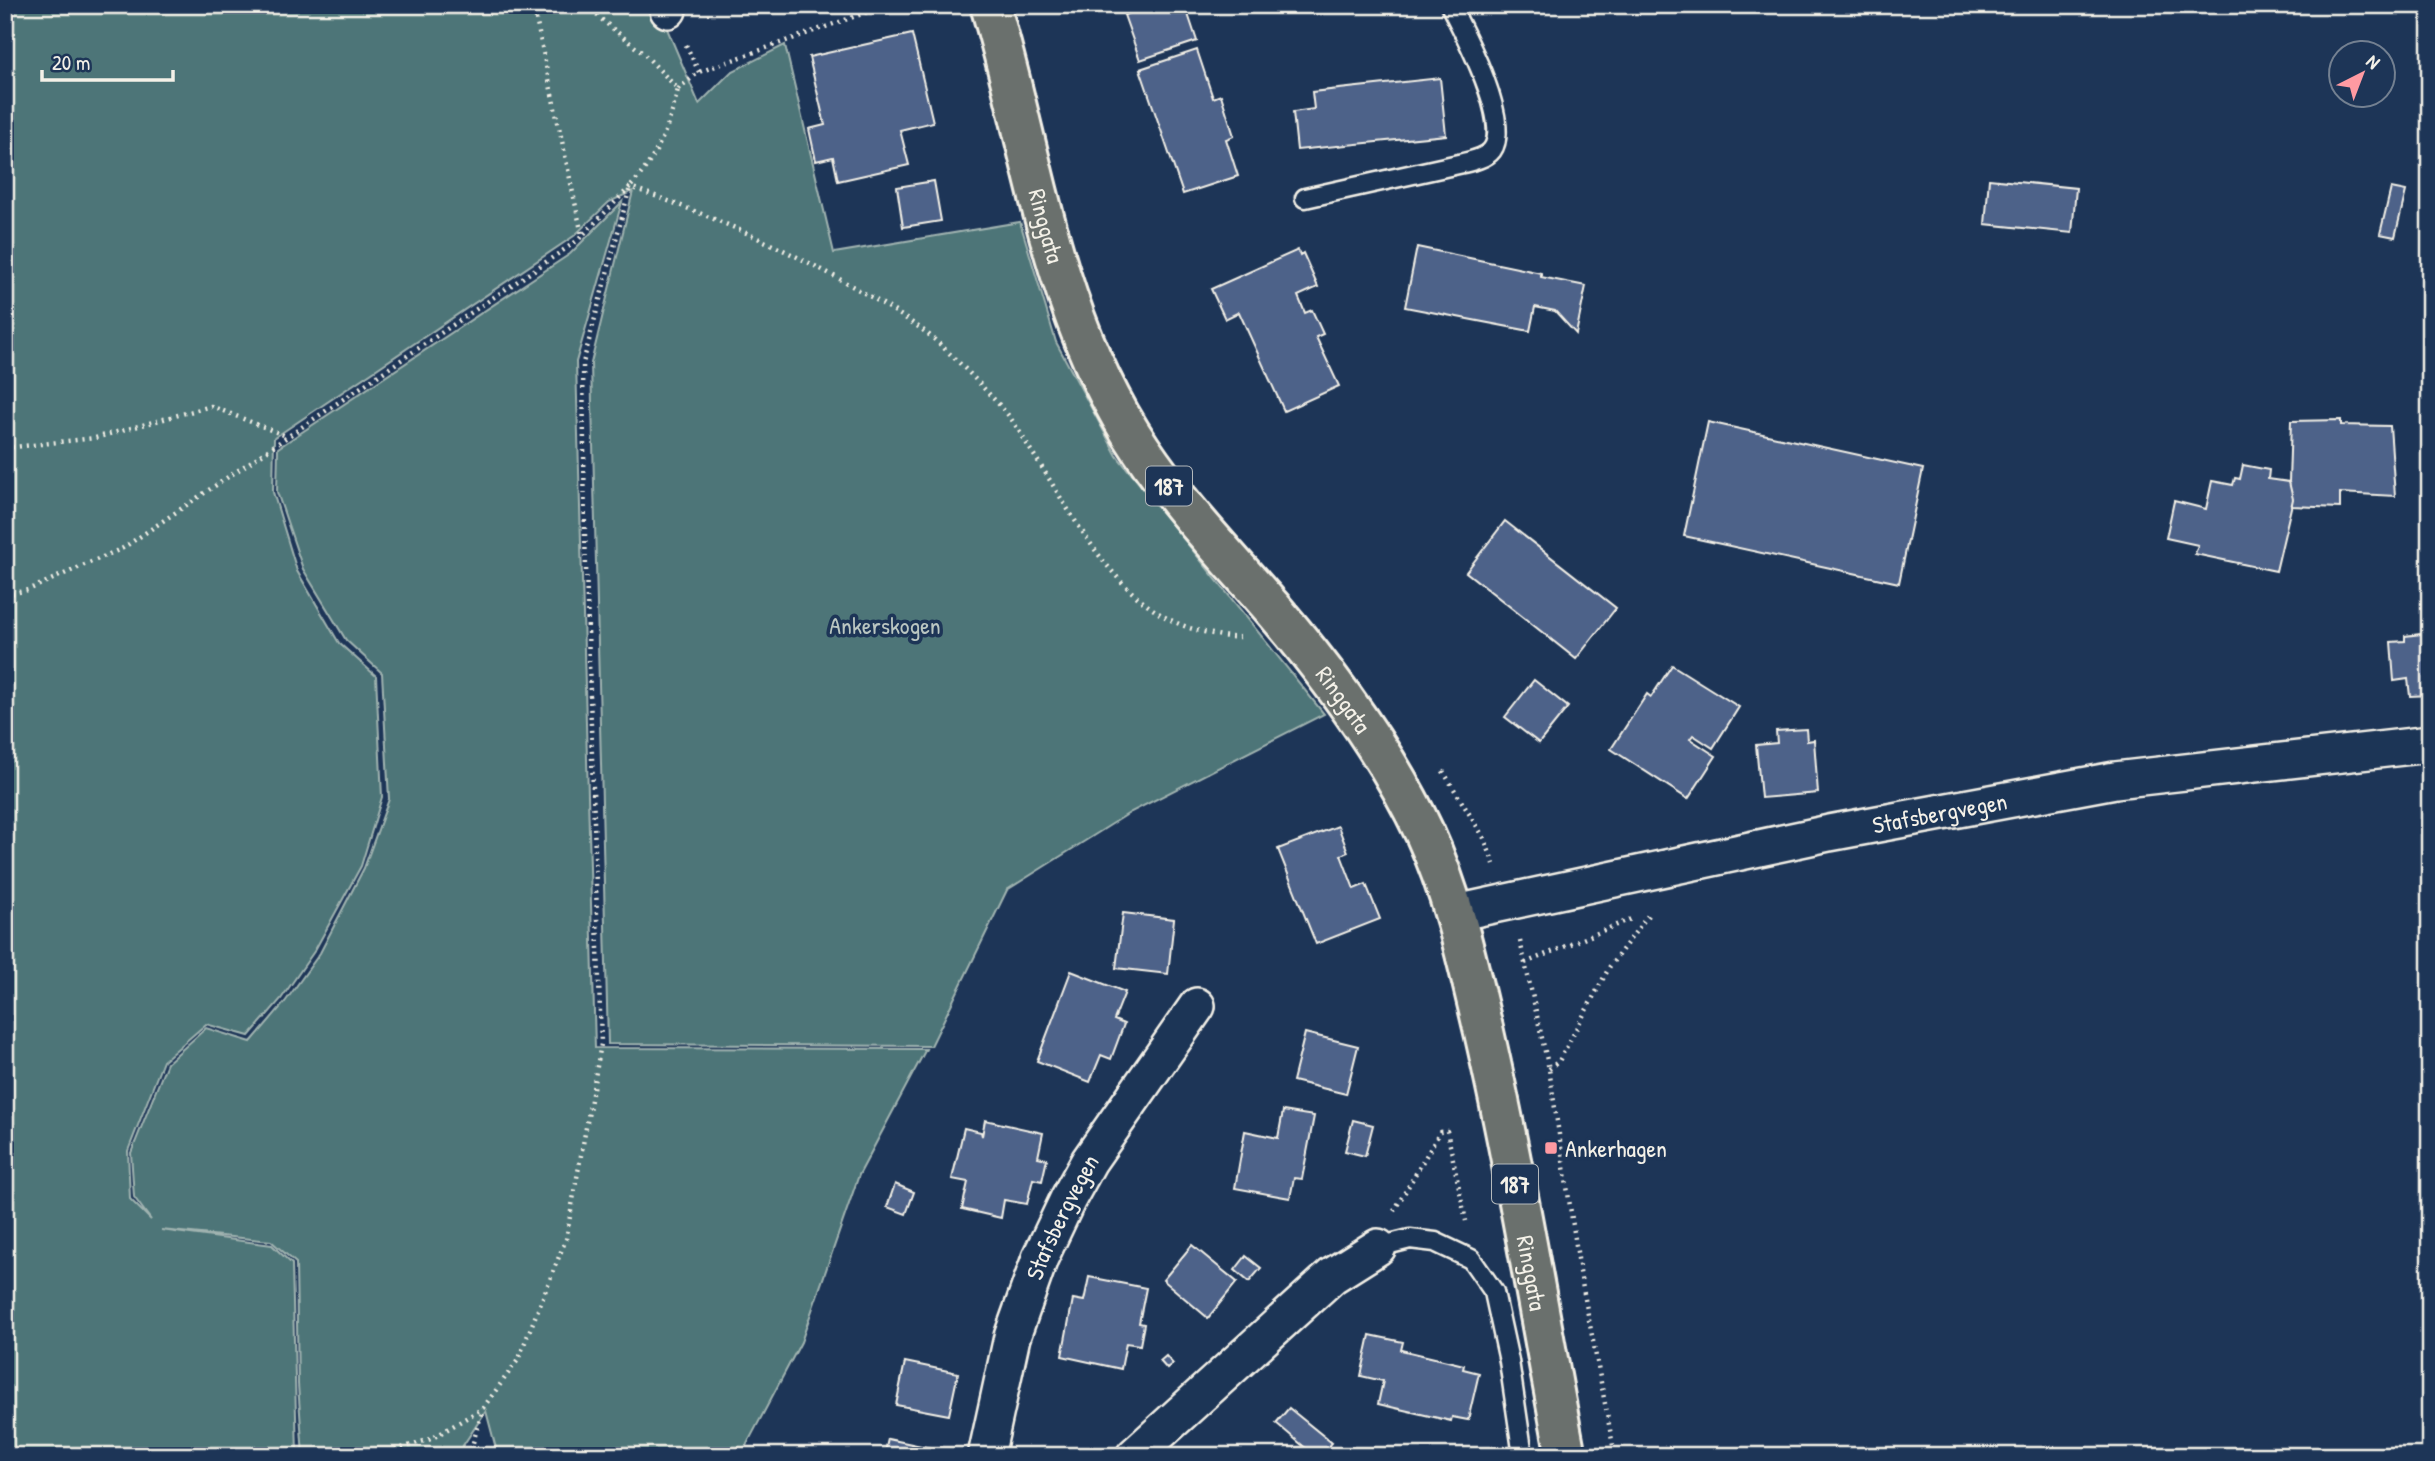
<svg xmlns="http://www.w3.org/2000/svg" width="2435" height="1461" viewBox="0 0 2435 1461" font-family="'Patrick Hand',sans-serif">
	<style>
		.green { fill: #4d7578; stroke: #a0b3b0; stroke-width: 2 }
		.building { fill: #4e6289; stroke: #f4f1e8; stroke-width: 2 }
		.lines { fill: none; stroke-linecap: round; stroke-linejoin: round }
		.lane-casing { stroke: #f4f1e8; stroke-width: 23 }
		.street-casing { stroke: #f4f1e8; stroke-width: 40 }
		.primary-casing { stroke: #f4f1e8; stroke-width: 44 }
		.path { stroke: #f4f1e8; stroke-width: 4.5; stroke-dasharray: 2 5; stroke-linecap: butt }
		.lane { stroke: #1d3557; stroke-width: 18 }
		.street { stroke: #1d3557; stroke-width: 35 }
		.primary { stroke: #6a706d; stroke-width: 38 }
		.poi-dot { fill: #ff9aa2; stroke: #1d3557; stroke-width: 2.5 }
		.labels { text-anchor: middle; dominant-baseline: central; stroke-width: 7; stroke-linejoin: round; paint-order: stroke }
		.shield { fill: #1d3557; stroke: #b4b9bc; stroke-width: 2 }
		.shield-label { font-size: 23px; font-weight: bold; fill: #f4f1e8 }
		.street-label { font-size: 24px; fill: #f4f1e8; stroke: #1d3557 }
		.park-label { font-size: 24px; fill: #bac6c1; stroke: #1d3557 }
		.poi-label { font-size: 24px; fill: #f4f1e8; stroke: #1d3557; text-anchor: start }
	</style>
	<rect width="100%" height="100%" fill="#1d3557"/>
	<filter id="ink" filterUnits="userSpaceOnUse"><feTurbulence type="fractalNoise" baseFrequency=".0143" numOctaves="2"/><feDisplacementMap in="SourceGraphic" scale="14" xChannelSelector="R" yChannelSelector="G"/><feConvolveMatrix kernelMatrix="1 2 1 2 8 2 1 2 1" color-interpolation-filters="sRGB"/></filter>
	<g filter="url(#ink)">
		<polygon class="green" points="5,5 657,5 699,104 731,72 785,45 834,253 1020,222 1056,342 1117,456 1324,714 1131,812 1007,890 931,1046 608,1044 591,363 633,191 609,202 574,236 274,438 273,492 297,571 339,643 376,676 382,797 361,866 315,950 281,999 249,1036 206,1024 163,1061 128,1151 130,1199 151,1220 134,1197 131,1153 167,1063 206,1028 251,1042 285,1002 320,953 364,868 389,799 382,673 346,640 303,569 277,492 278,448 570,254 622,202 576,362 595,1048 926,1049 859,1175 801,1342 746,1446 735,1456 498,1456 486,1411 456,1456 303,1456 298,1384 296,1263 271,1241 161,1230 272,1245 292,1264 297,1455 5,1456"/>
		<g class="building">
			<polygon points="1155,5 1185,5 1197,41 1140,60 1124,15"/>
			<polygon points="912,34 933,122 900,130 909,165 838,181 833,157 816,161 809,129 825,125 809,57"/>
			<polygon points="1197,50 1213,98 1221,95 1234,136 1226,139 1238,176 1183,194 1140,69"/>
			<polygon points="1440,78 1446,135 1297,150 1293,112 1314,109 1312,92"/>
			<polygon points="1989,179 2076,188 2072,233 1985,224"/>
			<polygon points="934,181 941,221 903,227 897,187"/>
			<polygon points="2391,188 2406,191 2395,237 2380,234"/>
			<polygon points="1417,247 1541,273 1541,277 1586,286 1576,334 1555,311 1535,307 1530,331 1405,307"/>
			<polygon points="1298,250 1300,255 1303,253 1318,287 1298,296 1305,313 1312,310 1323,334 1316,337 1339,386 1284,411 1239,312 1225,319 1211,289"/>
			<polygon points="2341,420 2341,425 2390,426 2395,496 2340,493 2340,508 2292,506 2289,482 2291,421"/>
			<polygon points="1708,422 1923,469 1899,583 1684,536"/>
			<polygon points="2243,465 2269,470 2268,479 2289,482 2293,499 2276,571 2195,554 2198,545 2166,538 2174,501 2206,509 2212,481 2233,485 2235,478 2240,479"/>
			<polygon points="1505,521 1616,608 1576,659 1466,572"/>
			<polygon points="2430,633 2430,695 2410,696 2408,679 2394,681 2391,642 2405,641 2405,636"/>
			<polygon points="1672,665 1739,707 1713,748 1693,735 1690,739 1716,756 1688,799 1611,749 1647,694 1651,697"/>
			<polygon points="1534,680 1568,707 1539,743 1505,717"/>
			<polygon points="1806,729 1807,741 1814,740 1818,793 1761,798 1756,745 1777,743 1776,731"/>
			<polygon points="1338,826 1348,852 1341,855 1354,889 1366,884 1380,919 1316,944 1278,849"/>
			<polygon points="1123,913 1174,919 1168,974 1116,968"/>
			<polygon points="1071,971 1125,992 1114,1020 1124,1024 1111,1059 1101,1055 1090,1082 1037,1061"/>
			<polygon points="1305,1033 1358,1046 1346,1094 1293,1081"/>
			<polygon points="1283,1111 1314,1116 1302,1179 1294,1178 1290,1198 1235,1188 1245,1131 1278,1138"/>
			<polygon points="985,1120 1043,1133 1038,1157 1047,1159 1042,1181 1033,1179 1027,1204 1004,1200 1001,1218 962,1209 968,1182 952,1179 964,1128 981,1132 982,1136"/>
			<polygon points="1353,1120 1373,1125 1365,1156 1345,1151"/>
			<polygon points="895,1184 914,1192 906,1214 887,1207"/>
			<polygon points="1192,1245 1237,1282 1208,1318 1163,1280"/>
			<polygon points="1246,1256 1261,1268 1249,1282 1235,1270"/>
			<polygon points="1089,1277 1146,1288 1139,1323 1144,1324 1140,1345 1126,1343 1121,1369 1062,1356 1073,1299 1084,1301"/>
			<polygon points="1370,1335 1403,1342 1401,1350 1464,1365 1463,1369 1479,1373 1468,1420 1452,1417 1451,1421 1378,1404 1383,1381 1361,1376"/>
			<polygon points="1166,1356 1173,1364 1167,1369 1160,1361"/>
			<polygon points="905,1362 958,1373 949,1415 896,1405"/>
			<polygon points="1289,1408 1332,1443 1321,1456 1315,1456 1276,1423"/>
			<polygon points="888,1439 969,1456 884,1456"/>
		</g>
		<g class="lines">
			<defs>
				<g id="lane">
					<path d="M1305,198L1463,163C1472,161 1486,158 1492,150C1512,123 1464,32 1450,5"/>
					<polyline points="1378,1247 1410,1239 1435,1242 1471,1259 1494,1292 1509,1361 1523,1456"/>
				</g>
				<g id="street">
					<polyline points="667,5 668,10"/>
					<path id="s1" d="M1456,913L1829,833L2115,780L2430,744"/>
					<path id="s2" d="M986,1456L1012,1337L1040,1258L1068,1199L1089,1161L1197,1006"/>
					<polyline points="1134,1456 1332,1276 1378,1247"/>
				</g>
				<g id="primary">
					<path id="s3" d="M990,5C1035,156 1051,316 1141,449C1179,506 1228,557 1273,609C1331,677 1387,753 1425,834C1454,897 1468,965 1484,1032C1516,1172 1539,1315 1566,1456"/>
				</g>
			</defs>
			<use href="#lane" class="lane-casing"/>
			<use href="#street" class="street-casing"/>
			<use href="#primary" class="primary-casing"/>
			<g class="path">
				<polyline points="533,5 582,235"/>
				<polyline points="686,45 699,72"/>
				<polyline points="678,89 699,72 887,5"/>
				<polyline points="5,448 95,438 211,406 286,436"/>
				<path d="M5,595L28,590L123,548L577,241L630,187C730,222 831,268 920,328C943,344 983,387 1003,409C1014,421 1022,436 1030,449C1075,516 1118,613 1204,632C1217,635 1227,638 1240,637"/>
				<polyline points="1443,771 1484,838 1494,864"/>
				<polyline points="1520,941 1549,1069 1581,1278 1615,1456"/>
				<polyline points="1525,963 1631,919"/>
				<polyline points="1549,1069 1559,1061 1610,966 1649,914"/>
				<polyline points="1394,1211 1440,1132 1447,1131 1466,1221"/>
				<path d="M375,1456L431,1439L483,1408L518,1360L566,1239L601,1044L585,535L583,363L630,187C657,158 669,127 678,89L645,55L584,5"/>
				<polyline points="469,1456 483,1409"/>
			</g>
			<use href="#lane" class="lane"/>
			<use href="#street" class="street"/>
			<use href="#primary" class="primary"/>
		</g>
	</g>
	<rect class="poi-dot" x="1544" y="1141" width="14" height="14" rx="3.5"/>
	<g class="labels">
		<g class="shield">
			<rect x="1146" y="466.5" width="46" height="39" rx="5"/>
			<rect x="1492" y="1164.5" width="46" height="39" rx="5"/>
		</g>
		<g class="shield-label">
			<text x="1169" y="486">187</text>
			<text x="1515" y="1184">187</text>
		</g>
		<g class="street-label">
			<text stroke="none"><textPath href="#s3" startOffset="228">Ringgata</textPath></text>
			<text stroke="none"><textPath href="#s3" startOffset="794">Ringgata</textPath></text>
			<text stroke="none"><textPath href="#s1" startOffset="494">Stafsbergvegen</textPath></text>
			<text stroke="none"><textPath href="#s2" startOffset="252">Stafsbergvegen</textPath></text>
			<text stroke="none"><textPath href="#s3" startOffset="1404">Ringgata</textPath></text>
		</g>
		<g class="park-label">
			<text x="885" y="625">Ankerskogen</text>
		</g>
		<g class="poi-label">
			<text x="1565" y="1148">Ankerhagen</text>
		</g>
	</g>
	<rect width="2435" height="1461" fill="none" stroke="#1d3557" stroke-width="28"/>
	<rect x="14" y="14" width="2407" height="1433" fill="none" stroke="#f4f1e8" stroke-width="2.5" filter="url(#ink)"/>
	<g transform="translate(2362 74) rotate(42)"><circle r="33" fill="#1d3557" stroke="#738091" stroke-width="2"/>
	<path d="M0-5L12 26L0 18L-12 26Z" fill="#ff9aa2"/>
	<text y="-10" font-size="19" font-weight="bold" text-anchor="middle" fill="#f4f1e8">N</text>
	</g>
	<path d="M42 70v10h131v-10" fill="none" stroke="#f4f1e8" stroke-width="3.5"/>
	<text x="52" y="70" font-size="21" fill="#f4f1e8" stroke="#1d3557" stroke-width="5" paint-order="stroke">20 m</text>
</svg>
